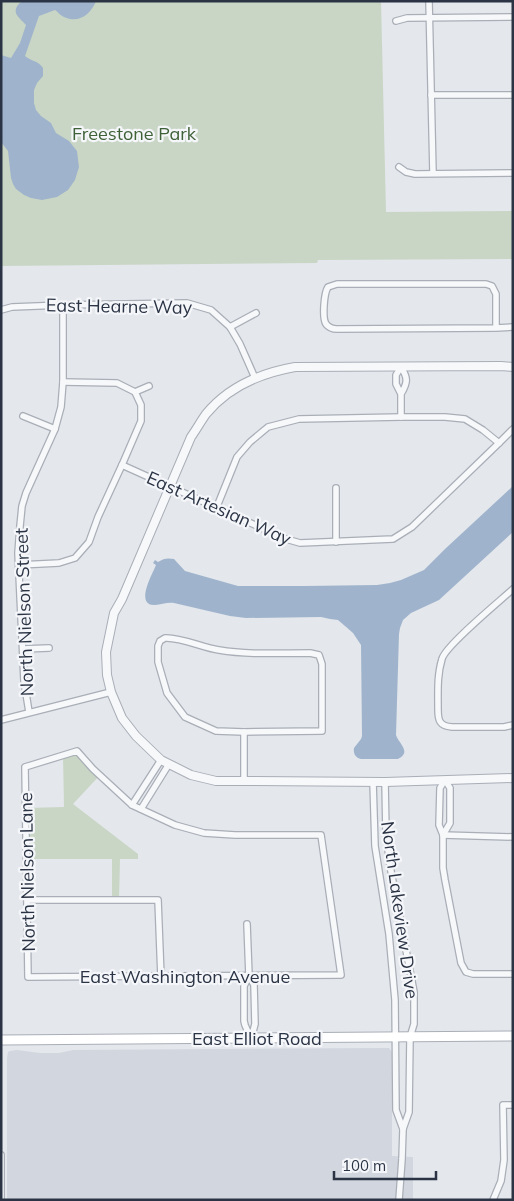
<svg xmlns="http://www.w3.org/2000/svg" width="514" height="1201" viewBox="0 0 514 1201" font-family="Mulish,sans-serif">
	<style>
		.built { fill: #d2d6de }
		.green { fill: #c9d6c5 }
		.water { fill: #9fb4cc }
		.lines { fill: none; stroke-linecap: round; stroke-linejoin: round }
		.minor-casing { stroke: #a9aeb7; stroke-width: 8 }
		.tertiary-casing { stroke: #a9aeb7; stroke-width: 10 }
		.secondary-casing { stroke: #a9aeb7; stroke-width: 11 }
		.minor { stroke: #f7f8fa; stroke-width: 5.5 }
		.tertiary { stroke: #f7f8fa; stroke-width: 8 }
		.secondary { stroke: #fff; stroke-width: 9 }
		.labels { text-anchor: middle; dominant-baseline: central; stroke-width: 4.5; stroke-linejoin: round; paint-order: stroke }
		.park-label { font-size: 18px; fill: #3f6138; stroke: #f4f6f9 }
		.street-label { font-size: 18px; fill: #2b3445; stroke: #f4f6f9 }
	</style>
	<rect width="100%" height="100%" fill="#e4e7ec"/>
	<polygon class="built" points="384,1048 389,1048 392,1052 392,1156 413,1157 413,1200 7,1200 7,1058 8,1052 10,1051 17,1050 40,1053 59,1053 73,1050"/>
	<g class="green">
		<polygon points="1,1 381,1 386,212 513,211 513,259 318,260 317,263 1,266"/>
		<polygon points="77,751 100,775 73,804 138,854 138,859 120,859 119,900 112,900 112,859 27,859 26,808 64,807 63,755"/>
	</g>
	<g class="water">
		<path d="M22,1H96C91,14 79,24 64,17C61,16 58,12 55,10L39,16L25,56C30,61 38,60 43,68V76L37,83L34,90V103L36,110L41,116L51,123L56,133L69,141L77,151L79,167L75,180L68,190L57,197L42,200L31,198L24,195L16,189L13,184L11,178L8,151L1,142V55L11,58L20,43L26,25C19,17 9,12 22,1Z"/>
		<path d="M513,486V532L439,600L411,613L403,620L400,628L399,634L396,735C399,744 412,752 398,759H361C356,758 353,754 354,748L361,739L362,736L361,645L353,633L345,626L338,620L330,619L321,617L246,618L230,616L174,603C167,602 161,605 155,605C134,606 153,573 156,565L153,563L155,560L158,562C164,558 168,558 174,559L185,571L238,586H304L377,585L390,583L401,580L424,570L445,549Z"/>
	</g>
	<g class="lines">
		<defs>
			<g id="minor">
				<polyline points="429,1 433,173"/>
				<polyline points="396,21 407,18 513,17"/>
				<polyline points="431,95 513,95"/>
				<polyline points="399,167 406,172 415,174 513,173"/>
				<polyline points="1,310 12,307 63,305 187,303 211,310 230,327 240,344 255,378"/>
				<polyline points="230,327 256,313"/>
				<path d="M496,328V294L492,286L486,284H337L328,287C324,293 322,318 326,324C329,328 333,329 337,329L496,328L513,327"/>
				<polyline points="135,392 149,386"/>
				<path d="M401,394C408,382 408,378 401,367L396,375V384L401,394V417"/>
				<polyline points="23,416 55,429"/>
				<polyline points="122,465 286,539 300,543 393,539 412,527 499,443 513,429"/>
				<polyline points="216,509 237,457 250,442 268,427 299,419 401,417 445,417 465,419 483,430 499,443"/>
				<polyline points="336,542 336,488"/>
				<polyline points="19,565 59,563 75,558 89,542 98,517 122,465 141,421 141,405 135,392 117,383 63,382"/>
				<path d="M513,589C500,601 445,646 442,659C437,675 438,692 438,709C438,720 439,726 452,727H504L513,725"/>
				<path d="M165,638C181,637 203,648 219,650C249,655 279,653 310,653L319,655L322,664V731L244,732L216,731L185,717L167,693L158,662V646L160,641Z"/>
				<polyline points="23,649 49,648"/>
				<polyline points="29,712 24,681 18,553 20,526 22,506 26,493 55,429 61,407 63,382 63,305"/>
				<polyline points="1,720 111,692"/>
				<polyline points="244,732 244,781"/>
				<polygon points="77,751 93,769 132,805 175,825 204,833 235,835 321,835 341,975 28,977 25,767"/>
				<polyline points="373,782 375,846 389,934 395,1000 396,1110 403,1129"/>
				<polyline points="385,782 386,833 390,866 414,992 414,1024 410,1037 409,1112 403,1129 402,1159 399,1200"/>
				<polyline points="132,805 161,760"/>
				<polyline points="141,809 169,764"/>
				<polyline points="443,835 450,823 450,788 445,780 440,788 439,825 443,835 443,868 445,880 461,963 466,972 473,974 513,974"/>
				<polyline points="443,835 513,837"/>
				<polyline points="28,900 158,900 161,977"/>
				<polyline points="247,924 249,976 244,986 244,1021 245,1025 251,1039"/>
				<polyline points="249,976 254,985 255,1024 251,1039"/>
				<polyline points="1,1155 1,1200"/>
				<polyline points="493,1200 501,1181 504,1160 503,1105 513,1105"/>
			</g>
			<path id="tertiary" d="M513,367L501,366L295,367C261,373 229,386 206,414C201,421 196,430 191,437L122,599L114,613L106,652L107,675L111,692L122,718L136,736L161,760L191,775L216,781H244L385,782L513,778"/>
			<polyline id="secondary" points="1,1040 513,1036"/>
		</defs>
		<use href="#minor" class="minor-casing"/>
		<use href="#tertiary" class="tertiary-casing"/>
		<use href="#secondary" class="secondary-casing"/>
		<use href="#minor" class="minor"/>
		<use href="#tertiary" class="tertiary"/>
		<use href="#secondary" class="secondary"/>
	</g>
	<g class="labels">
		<g class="park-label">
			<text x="134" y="133">Freestone Park</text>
		</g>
		<g class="street-label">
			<text transform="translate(119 306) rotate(1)">East Hearne Way</text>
			<text transform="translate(219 508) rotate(24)">East Artesian Way</text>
			<text transform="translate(24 612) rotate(-92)">North Nielson Street</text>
			<text transform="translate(27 872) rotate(-91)">North Nielson Lane</text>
			<text transform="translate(400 910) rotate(82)">North Lakeview Drive</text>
			<text x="185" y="976">East Washington Avenue</text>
			<text x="257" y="1038">East Elliot Road</text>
		</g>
	</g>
	<rect width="514" height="1201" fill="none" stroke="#2b3445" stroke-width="5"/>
	<path d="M334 1171v8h102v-8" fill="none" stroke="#2b3445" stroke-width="2.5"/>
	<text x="342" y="1171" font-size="15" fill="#2b3445" stroke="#f4f6f9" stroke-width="4" paint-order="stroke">100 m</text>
</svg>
